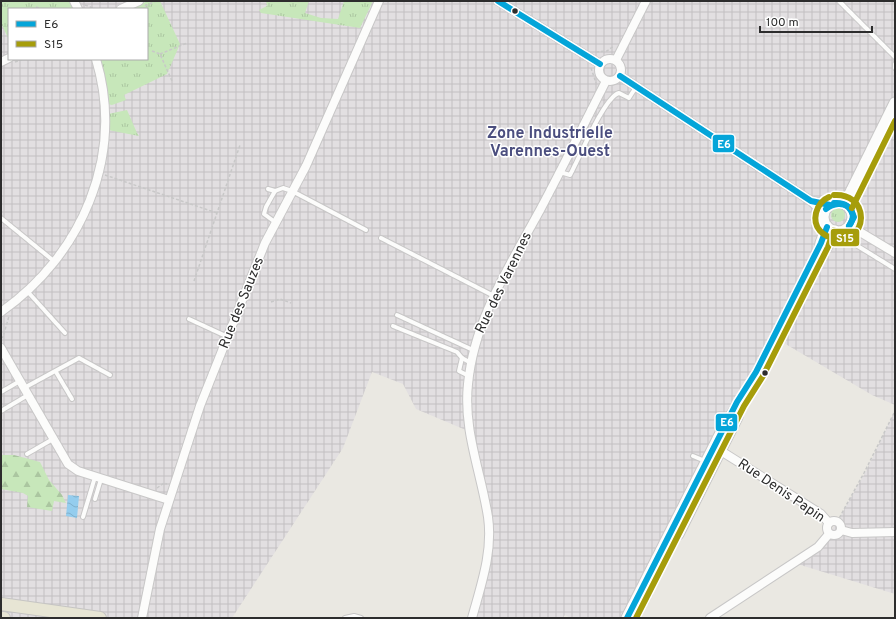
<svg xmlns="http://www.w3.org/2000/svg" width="896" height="619" viewBox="0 0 896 619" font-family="Overpass,sans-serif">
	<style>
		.industrial { fill: url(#industrial-grid); fill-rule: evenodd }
		.grass { fill: url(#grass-tufts) }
		.forest { fill: url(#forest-firs) }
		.water { fill: url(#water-waves) }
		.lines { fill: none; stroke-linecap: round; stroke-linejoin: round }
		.service-casing { stroke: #c8c7c7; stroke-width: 6 }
		.minor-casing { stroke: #c8c7c7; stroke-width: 10 }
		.secondary-casing { stroke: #c8c7c7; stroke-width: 13 }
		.primary-casing { stroke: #c6c5c3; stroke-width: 14 }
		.path { stroke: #c8c8c8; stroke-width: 1.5; stroke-dasharray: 3 2; stroke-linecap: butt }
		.service { stroke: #fcfcfb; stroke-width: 4 }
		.minor { stroke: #fcfcfb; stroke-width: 8 }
		.secondary { stroke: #fcfcfb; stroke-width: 11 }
		.primary { stroke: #e7e5d4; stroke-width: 12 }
		.bus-1-casing { stroke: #fff; stroke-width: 9 }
		.bus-2-casing { stroke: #fff; stroke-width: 9 }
		.bus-1 { stroke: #04a5d9; stroke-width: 6 }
		.bus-2 { stroke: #a69d0b; stroke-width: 6 }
		.bus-dot { fill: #2d2d2d; stroke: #fff; stroke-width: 1.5 }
		.labels { text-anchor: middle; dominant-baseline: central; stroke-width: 3; stroke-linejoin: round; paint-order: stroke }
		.street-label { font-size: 14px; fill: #2d2d2d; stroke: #fff }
		.quarter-label { font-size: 16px; font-weight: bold; fill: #4b4e7f; stroke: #fff }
		.line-badge { stroke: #fff; stroke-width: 1.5 }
		.badge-label { font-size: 11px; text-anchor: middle; font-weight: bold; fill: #fff }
	</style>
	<defs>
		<pattern id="industrial-grid" width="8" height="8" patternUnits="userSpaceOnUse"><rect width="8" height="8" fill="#e2dfe1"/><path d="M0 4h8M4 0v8" fill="none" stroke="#c2c0c1"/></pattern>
		<pattern id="grass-tufts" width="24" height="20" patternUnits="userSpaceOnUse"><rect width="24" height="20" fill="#c7e7ba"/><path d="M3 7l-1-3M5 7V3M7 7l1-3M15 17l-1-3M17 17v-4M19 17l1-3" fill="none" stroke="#abc6a0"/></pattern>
		<pattern id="forest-firs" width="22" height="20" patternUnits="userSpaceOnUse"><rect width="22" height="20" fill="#c7e7ba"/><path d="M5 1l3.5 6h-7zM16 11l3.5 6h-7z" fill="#abc6a0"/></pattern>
		<pattern id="water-waves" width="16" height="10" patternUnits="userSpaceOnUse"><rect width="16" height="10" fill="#94cdee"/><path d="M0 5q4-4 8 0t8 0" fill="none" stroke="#80b0cc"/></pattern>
	</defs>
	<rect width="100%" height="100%" fill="#eae8e2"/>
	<g class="industrial">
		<path d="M1,1H895V405L872,395L777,339L625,618H571L565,615L563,618H476L493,540L473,433L416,409L403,384L372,372L343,448L232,618H1ZM9,9H147V59H9Z"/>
		<polygon points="895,411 895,594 794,563 829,534 837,522 865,473"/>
	</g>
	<g class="grass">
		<polygon points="1,1 70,1 73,9 9,9 9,40 1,23"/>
		<polygon points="148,1 160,1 180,44 167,74 124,95 126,100 112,105 107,104 100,59 147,59 147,9 129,9"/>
		<polygon points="266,1 309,1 305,13 321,18 338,19 344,1 373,1 360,28 261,13 259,10 267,6"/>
		<polygon points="127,110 137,133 139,136 108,130 108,114"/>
		<circle cx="838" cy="215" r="7"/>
	</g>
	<polygon class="forest" points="1,455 14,455 40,462 49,480 62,495 66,503 54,501 52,511 27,507 28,496 23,493 1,489"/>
	<polygon class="water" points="68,495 79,496 77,518 66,516"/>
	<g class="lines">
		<defs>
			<g id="service">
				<polyline points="839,1 895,57"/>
				<polyline points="895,64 895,68"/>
				<path d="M560,172L570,175C579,159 604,97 619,93L629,98L636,87"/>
				<polyline points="268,189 275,191 283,188 292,191 366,230"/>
				<polyline points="1,218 55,262"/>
				<polyline points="275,222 264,214 266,207 275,191"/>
				<polyline points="381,238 494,296"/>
				<polyline points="843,241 856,245 895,269"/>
				<polyline points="28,292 65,333"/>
				<polyline points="397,315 473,350"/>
				<polyline points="189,319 228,337"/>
				<polyline points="393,326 457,352 462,358 471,363"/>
				<polyline points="462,358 459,371 469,376"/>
				<polyline points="56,372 72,399"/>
				<polyline points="24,388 79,358 110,375"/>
				<polyline points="1,392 20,381"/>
				<polyline points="1,411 28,395"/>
				<polyline points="27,454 53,439"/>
				<polyline points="693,456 705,461"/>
				<polyline points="95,499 101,479"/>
				<polyline points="83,517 95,477"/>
				<polyline points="345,618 354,616 361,618"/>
			</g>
			<g id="minor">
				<polyline points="74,1 78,9"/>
				<polyline points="498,1 600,64"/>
				<polyline points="121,9 139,1"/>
				<circle cx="610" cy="70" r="11"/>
				<polyline points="616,60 646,1"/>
				<polyline points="1,62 9,58"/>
				<polyline points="620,76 811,201 824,214"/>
				<polyline points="812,201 830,205"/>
				<polyline points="850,226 895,253"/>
				<path d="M1,312C82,255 125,156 96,59"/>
				<polyline points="1,348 68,464 78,471 169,500"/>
				<polyline points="715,452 721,451 821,514 829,523"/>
				<circle cx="834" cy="528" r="7"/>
				<polyline points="841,530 852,533 895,532"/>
				<polyline points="142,618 160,529 200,406 265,243 306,166 379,1"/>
				<path d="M472,618C481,585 493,552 488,517C481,472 463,430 468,384C474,320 510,265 540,210C563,167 584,124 606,81"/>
				<polyline points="710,618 818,547 829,534"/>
			</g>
			<g id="secondary">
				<circle cx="838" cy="217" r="15"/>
				<polyline points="845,204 895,103"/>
				<polyline points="826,248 835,231"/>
				<polyline points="678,534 737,417"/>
				<polyline points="627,618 724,427 757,376 821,249 821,243 827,227"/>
			</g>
			<g id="primary">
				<polyline points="1,604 100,618"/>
				<polyline points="1,618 4,618"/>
			</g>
		</defs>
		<use href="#service" class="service-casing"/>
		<use href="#minor" class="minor-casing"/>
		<use href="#secondary" class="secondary-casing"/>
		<use href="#primary" class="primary-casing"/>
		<g class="path">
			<polyline points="85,5 96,9"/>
			<polyline points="145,6 156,1"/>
			<polyline points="36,7 42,9"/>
			<polyline points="152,51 160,54 172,81"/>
			<polyline points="596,52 607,51 614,46"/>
			<polyline points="160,54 187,43"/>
			<polyline points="15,62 23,59"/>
			<polyline points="591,68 596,83"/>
			<polyline points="105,175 217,213"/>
			<polyline points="194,281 240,145"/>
			<polyline points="271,302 280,299 291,303"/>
			<polyline points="1,338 3,337 9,316"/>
			<polyline points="157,488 164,483 167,484"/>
			<polyline points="837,522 864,473 895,411"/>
			<polyline points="640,618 652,595"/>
		</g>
		<use href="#service" class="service"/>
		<use href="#minor" class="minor"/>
		<use href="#secondary" class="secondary"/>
		<use href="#primary" class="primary"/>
		<defs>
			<g id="bus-1">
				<polyline points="498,1 600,64"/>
				<polyline points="620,76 811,201 830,205"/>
				<path d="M834,203C846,202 850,207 854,217L849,226"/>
				<path d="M826,209C842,196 861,210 849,226"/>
				<polyline points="627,618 737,402 756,372 821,243 827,227"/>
			</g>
			<g id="bus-2">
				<path d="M829,197C822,200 818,205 816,213C809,243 860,249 861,218C861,202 848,194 834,195"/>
				<polyline points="852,208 895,121"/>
				<polyline points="636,618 744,406 763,376 828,247 834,230"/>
			</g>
		</defs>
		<use href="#bus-1" class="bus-1-casing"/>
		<use href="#bus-2" class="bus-2-casing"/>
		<use href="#bus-1" class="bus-1"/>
		<use href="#bus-2" class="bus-2"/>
	</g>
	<g class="bus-dot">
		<circle cx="515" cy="11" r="3.5"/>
		<circle cx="765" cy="373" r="3.5"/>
	</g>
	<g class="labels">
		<g class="street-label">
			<text transform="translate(504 283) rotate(-64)">Rue des Varennes</text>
			<text transform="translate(242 303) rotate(-68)">Rue des Sauzes</text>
			<text transform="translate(781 491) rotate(34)">Rue Denis Papin</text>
		</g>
		<g class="quarter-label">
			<text x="550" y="134">Zone Industrielle<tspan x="550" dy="18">Varennes-Ouest</tspan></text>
		</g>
	</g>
	<g class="line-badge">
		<rect x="712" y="134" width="23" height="19" rx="4" fill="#04a5d9"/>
		<rect x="830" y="228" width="30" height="19" rx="4" fill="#a69d0b"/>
		<rect x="715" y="413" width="23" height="19" rx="4" fill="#04a5d9"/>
	</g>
	<g class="badge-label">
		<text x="724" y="148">E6</text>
		<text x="845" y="242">S15</text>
		<text x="727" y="426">E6</text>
	</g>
	<rect width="896" height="619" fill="none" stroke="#2d2d2d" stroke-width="4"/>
	<rect x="8" y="8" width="140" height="52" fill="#ffffff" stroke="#ababab"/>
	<rect x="16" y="21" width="20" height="6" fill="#04a5d9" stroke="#ababab"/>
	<text x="44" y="28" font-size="12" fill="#2d2d2d">E6</text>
	<rect x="16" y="41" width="20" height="6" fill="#a69d0b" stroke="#ababab"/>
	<text x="44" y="48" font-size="12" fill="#2d2d2d">S15</text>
	<path d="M760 26v6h112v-6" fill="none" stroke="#2d2d2d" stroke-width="2"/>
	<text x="766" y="26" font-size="12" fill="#2d2d2d" stroke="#ffffff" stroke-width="3" paint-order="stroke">100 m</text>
</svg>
